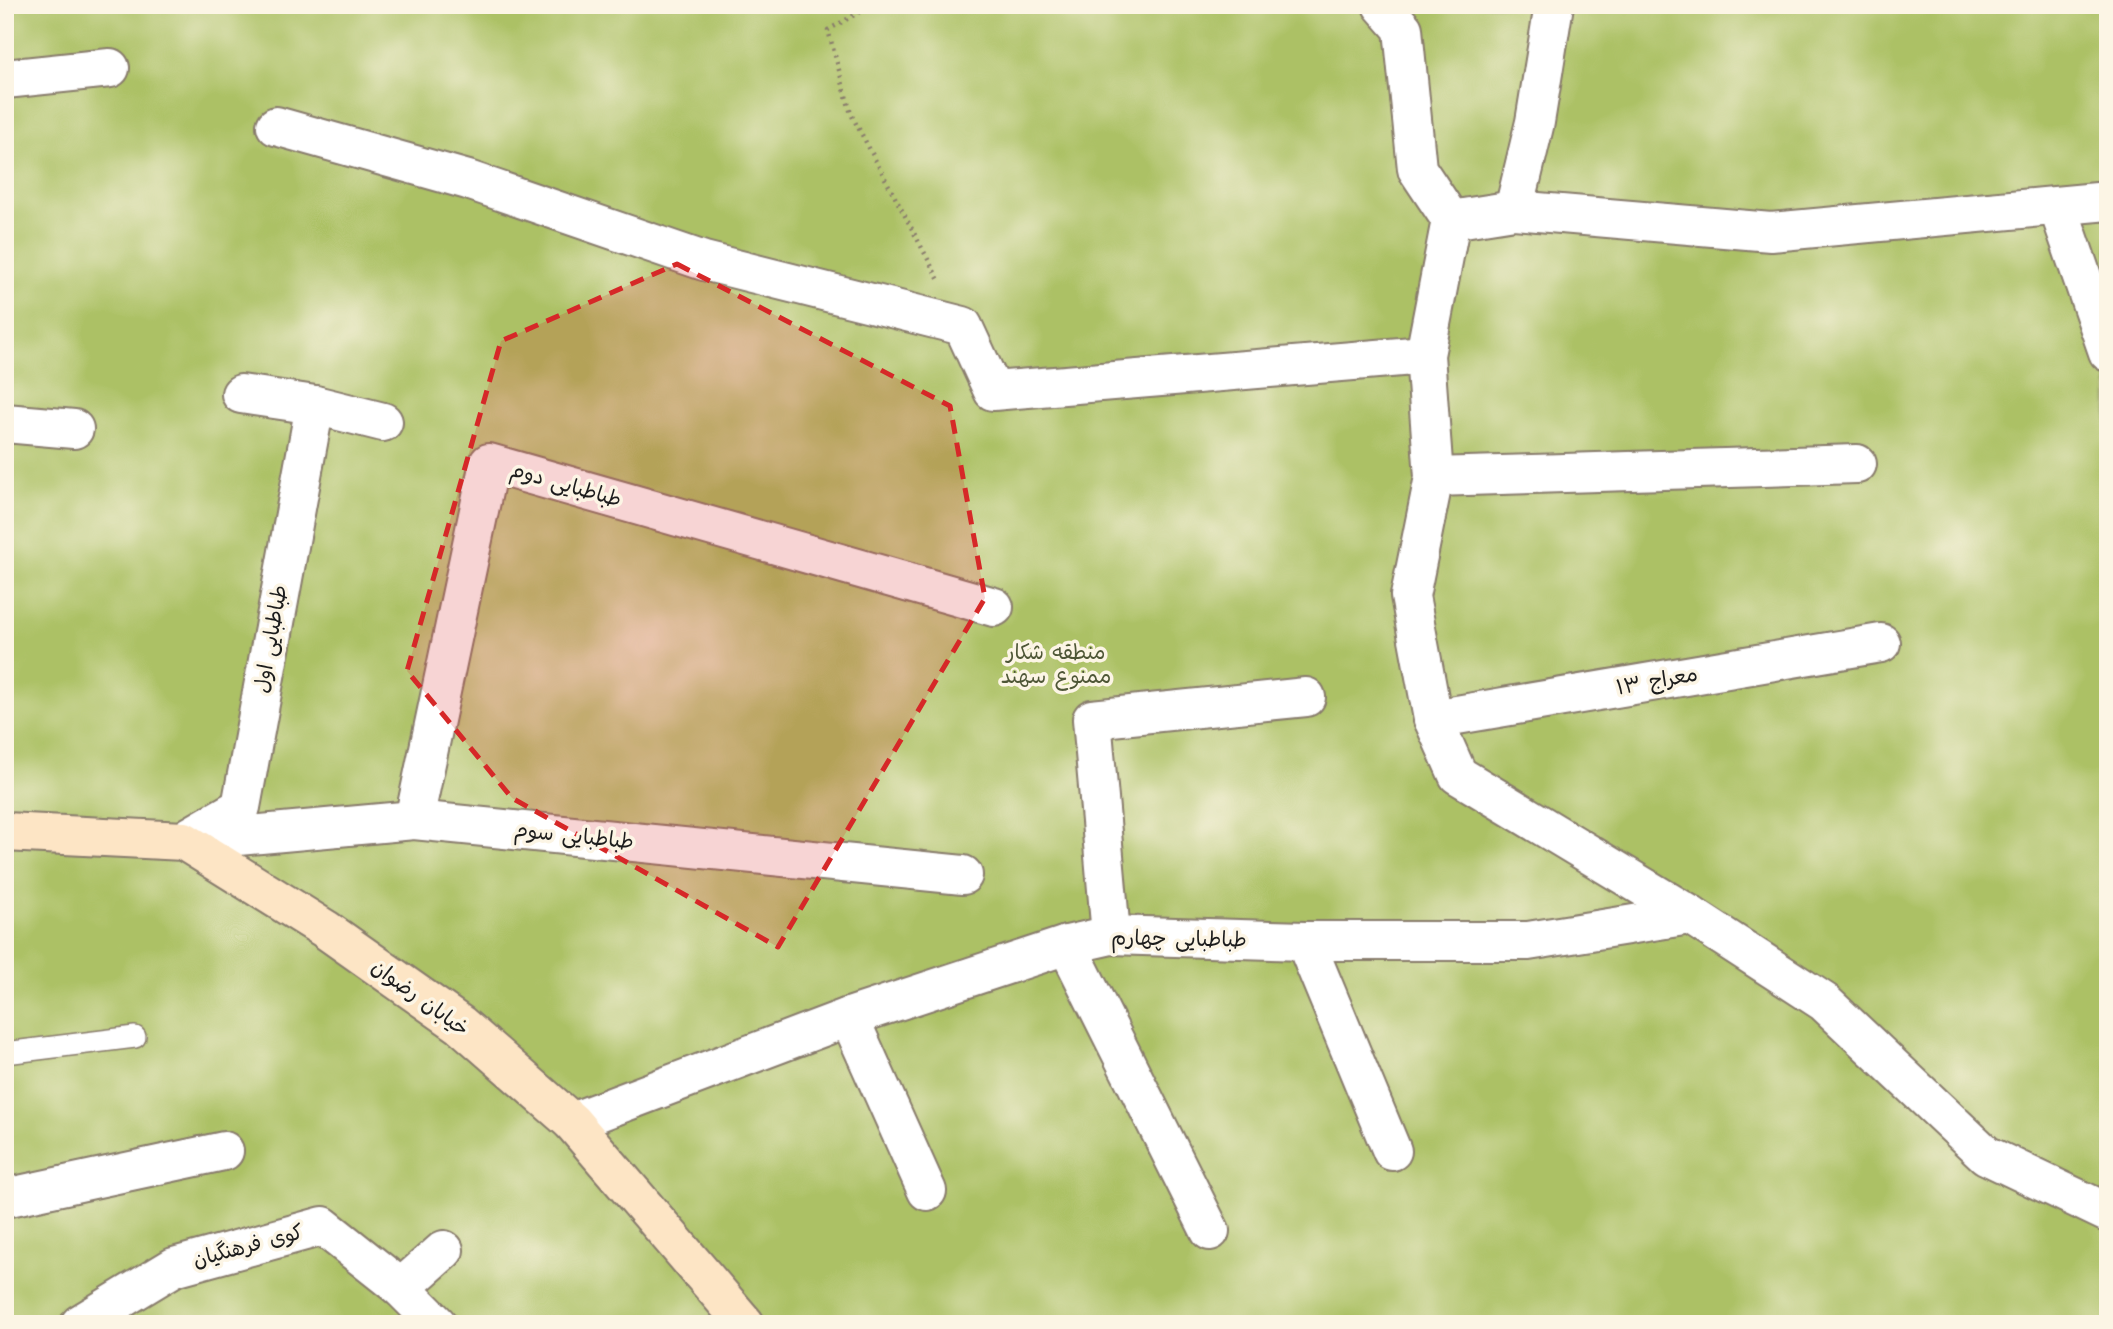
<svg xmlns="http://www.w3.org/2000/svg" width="2113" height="1329" viewBox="0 0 2113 1329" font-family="'Architects Daughter','Playpen Sans Arabic',sans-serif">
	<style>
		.green { fill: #acc165; stroke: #646e40; stroke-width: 2 }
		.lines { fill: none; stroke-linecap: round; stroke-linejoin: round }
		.lane-casing { stroke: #887b6c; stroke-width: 24 }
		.street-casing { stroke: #887b6c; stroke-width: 42 }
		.secondary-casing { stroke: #887b6c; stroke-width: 42 }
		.path { stroke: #887b6c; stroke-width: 4.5; stroke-dasharray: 2 5; stroke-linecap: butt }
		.lane { stroke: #fff; stroke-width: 21 }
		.street { stroke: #fff; stroke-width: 38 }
		.secondary { stroke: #fde5c5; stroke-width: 38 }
		.marked { fill: #d62828; fill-opacity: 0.2; stroke: #d62828; stroke-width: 5; stroke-dasharray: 14 9; stroke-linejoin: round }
		.labels { text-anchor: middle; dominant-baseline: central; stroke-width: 7; stroke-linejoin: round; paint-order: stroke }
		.street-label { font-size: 21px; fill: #1c1c1c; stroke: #fcf5e5 }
		.park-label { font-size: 21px; fill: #4e5636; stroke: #fcf5e5 }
	</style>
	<rect width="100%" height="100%" fill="#fcf5e5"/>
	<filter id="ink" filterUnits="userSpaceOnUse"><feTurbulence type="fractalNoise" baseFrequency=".0143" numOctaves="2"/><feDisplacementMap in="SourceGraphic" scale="14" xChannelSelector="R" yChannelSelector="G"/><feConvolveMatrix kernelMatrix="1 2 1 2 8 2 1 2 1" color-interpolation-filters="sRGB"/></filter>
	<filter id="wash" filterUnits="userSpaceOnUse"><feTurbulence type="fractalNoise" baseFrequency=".00686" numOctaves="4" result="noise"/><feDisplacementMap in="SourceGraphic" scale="28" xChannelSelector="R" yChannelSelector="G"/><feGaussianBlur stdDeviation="1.57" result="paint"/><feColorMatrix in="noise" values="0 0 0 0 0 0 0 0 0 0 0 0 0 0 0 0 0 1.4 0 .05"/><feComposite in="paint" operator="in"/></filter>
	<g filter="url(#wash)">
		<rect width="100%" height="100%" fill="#f4dabc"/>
		<rect class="green" x="5" y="5" width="2103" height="1319"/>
	</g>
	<g filter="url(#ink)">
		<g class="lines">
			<defs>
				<polyline id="lane" points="5,1053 135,1037"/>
				<g id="street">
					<polyline points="1382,5 1403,29 1417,169 1451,220 1425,355 1434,477 1410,596 1433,719 1458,775 1690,915 1824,1002 1986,1155 2108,1213"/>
					<polyline points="5,79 110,68"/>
					<polyline points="276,126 468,180 704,261 963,326 993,391 1425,355"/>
					<polyline points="2058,207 2108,352"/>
					<polyline points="1514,210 1535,122 1554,5"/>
					<polyline points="1451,220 1514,210 1771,232 2108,201"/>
					<polyline points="241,394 315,405 383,422"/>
					<polyline points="5,423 74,429"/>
					<polyline points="1434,477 1857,464"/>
					<polyline points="1433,719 1881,643"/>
					<polyline points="414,820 489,463 994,607"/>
					<polyline points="191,836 241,807 315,405"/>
					<polyline points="184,841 414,820 963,875"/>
					<polyline points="1111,935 1092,719 1306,697"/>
					<polyline points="1305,941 1392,1151"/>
					<polyline points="1067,945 1210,1231"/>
					<polyline points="849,1017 927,1191"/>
					<polyline points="572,1122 849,1017 1067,945 1111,935 1305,941 1528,941 1690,915"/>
					<polyline points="5,1198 224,1151"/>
					<polyline points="401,1288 444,1250"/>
					<polyline points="80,1324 174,1267 323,1226 401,1288 437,1324"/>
				</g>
				<polyline id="secondary" points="5,832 184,841 325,929 461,1025 572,1122 745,1324"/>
			</defs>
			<use href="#lane" class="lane-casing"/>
			<use href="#street" class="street-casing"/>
			<use href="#secondary" class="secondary-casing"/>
			<polyline class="path" points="872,5 828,30 851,114 940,282"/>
			<use href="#lane" class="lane"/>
			<use href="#street" class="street"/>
			<use href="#secondary" class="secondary"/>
		</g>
	</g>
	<path class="marked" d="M677,264L950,406L985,598L778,947L512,798L407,671L501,341Z"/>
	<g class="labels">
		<g class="street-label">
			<text transform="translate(566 485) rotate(16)">طباطبایی دوم</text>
			<text transform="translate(271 639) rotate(-80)">طباطبایی اول</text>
			<text transform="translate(1657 681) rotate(-10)">معراج ۱۳</text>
			<text transform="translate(574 836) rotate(6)">طباطبایی سوم</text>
			<text transform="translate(1179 939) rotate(1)">طباطبایی چهارم</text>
			<text transform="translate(420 998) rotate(36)">خیابان رضوان</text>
			<text transform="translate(248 1246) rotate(-15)">کوی فرهنگیان</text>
		</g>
		<g class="park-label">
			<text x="1056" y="652">منطقه شکار<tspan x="1056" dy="24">ممنوع سهند</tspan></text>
		</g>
	</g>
	<rect width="2113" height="1329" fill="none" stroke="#fcf5e5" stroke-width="28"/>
</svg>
